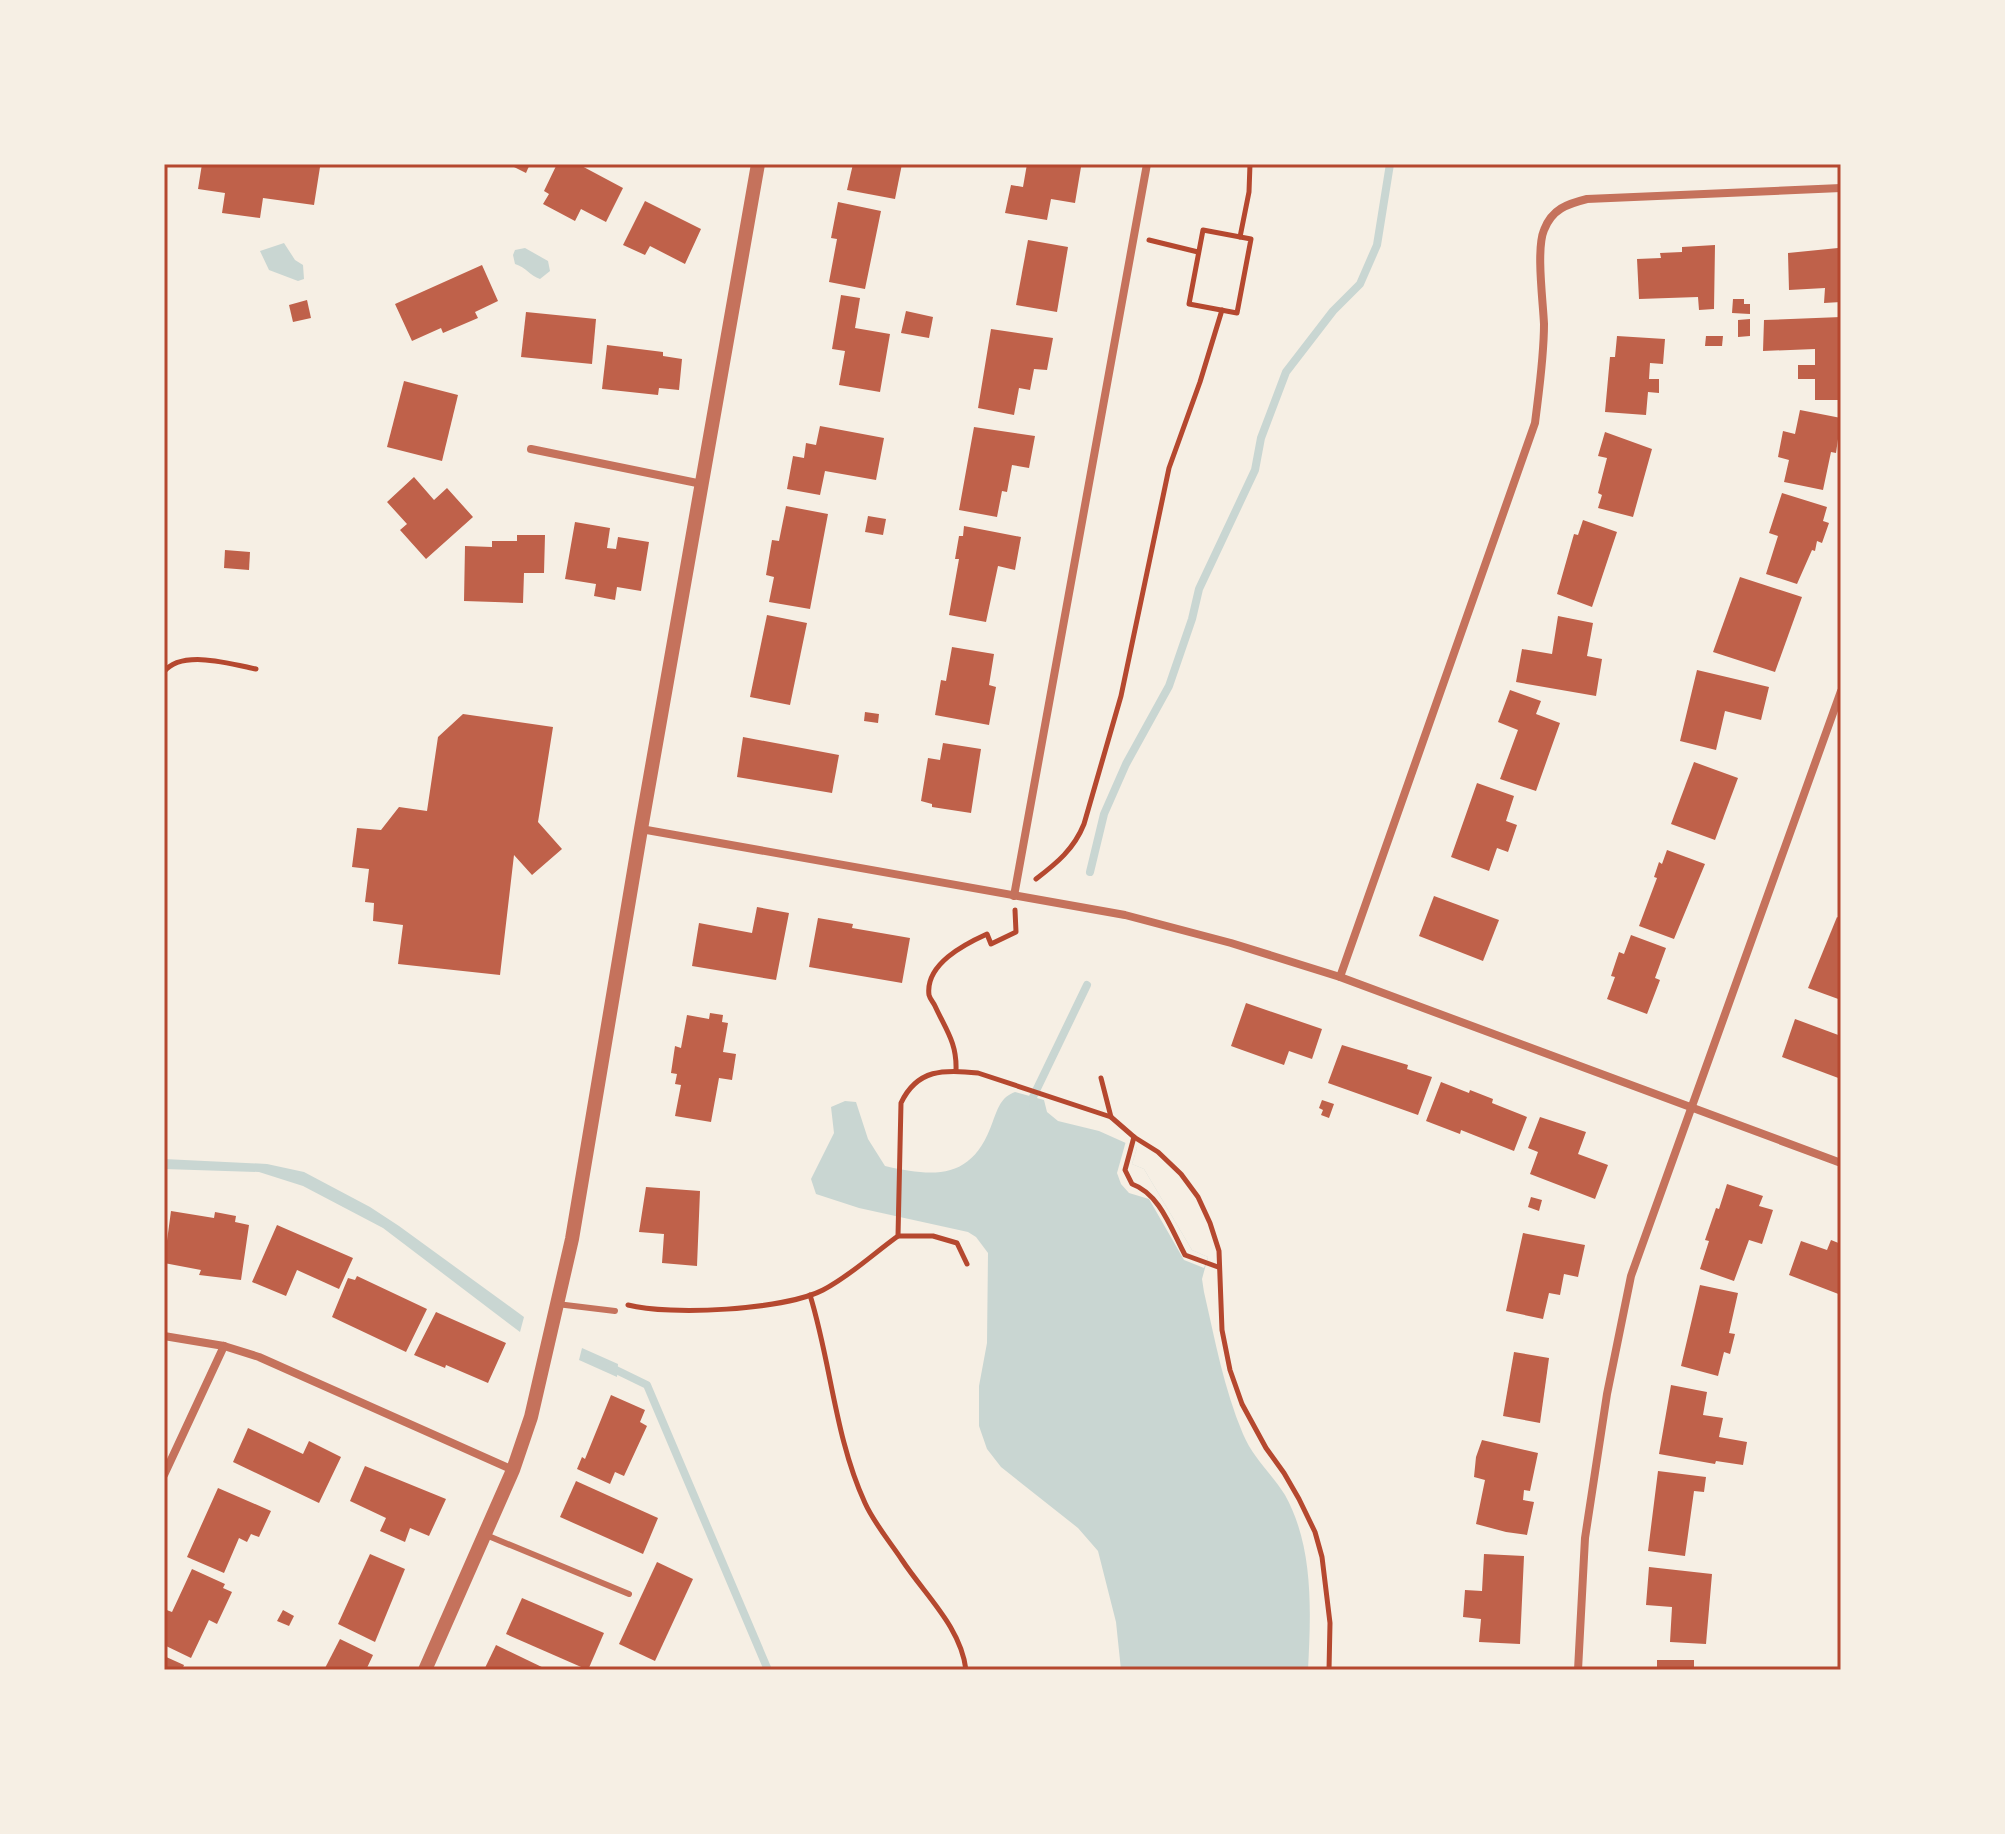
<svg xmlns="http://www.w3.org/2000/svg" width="2005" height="1834" viewBox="0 0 2005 1834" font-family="'Varela Round',sans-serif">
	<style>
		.water { fill: #c9d6d2 }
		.pier { fill: #f6efe4 }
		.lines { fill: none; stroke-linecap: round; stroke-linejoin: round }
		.stream { stroke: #c9d6d2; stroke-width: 8 }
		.building { fill: #bf614a }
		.path { stroke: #b5482f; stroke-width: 5 }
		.service { stroke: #c5725c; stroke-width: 6 }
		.minor { stroke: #c5725c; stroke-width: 8 }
		.tertiary { stroke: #c5725c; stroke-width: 14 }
		.neatline { fill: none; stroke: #b5482f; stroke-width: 3 }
	</style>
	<rect width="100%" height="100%" fill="#f6efe4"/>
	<g class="water">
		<polygon points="284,243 295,260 303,265 304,279 298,281 269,270 260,251"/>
		<path d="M525,248L548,261L550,271L540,279C530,276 526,267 515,264L513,255L515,250Z"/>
		<path d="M1015,1092L1044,1100L1047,1112L1058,1121L1099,1131L1137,1148L1132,1164L1144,1169L1192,1250L1208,1257L1202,1279L1204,1292C1215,1340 1224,1389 1243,1434C1253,1458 1272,1474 1285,1495C1314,1547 1311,1612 1308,1670H1121L1116,1622L1098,1551L1078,1528L1001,1467L987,1449L979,1426V1386L987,1343L988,1253L976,1237L968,1232L859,1208L816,1194L811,1179L834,1133L831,1107L845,1101L856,1102L868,1139L885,1166C938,1178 973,1179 993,1121C998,1108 1001,1097 1015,1092Z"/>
		<polygon points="164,1159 267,1164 304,1172 370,1207 399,1226 524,1317 520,1332 383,1228 303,1186 259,1172 164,1169"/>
		<polygon points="582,1348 618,1364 617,1377 579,1360"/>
	</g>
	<polygon class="pier" points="1126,1141 1137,1148 1132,1164 1144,1169 1192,1250 1208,1257 1204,1268 1184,1260 1149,1199 1129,1193 1121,1184 1117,1173"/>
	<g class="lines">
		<g class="stream">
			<polyline points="1090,872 1104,814 1126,764 1169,686 1192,619 1199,589 1255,470 1261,438 1286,372 1333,311 1360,284 1377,245 1390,164"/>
			<polyline points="1034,1108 1033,1097 1087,985"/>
			<polyline points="610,1367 647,1385 768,1670"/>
		</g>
	</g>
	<g class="building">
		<polygon points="202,164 300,164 320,167 314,205 263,198 260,218 222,213 225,193 198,189"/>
		<polygon points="508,164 530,164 526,173"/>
		<polygon points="557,164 578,164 623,188 606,222 581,209 575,221 543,204 549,194 544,191"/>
		<polygon points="853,164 902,164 895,199 847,190"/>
		<polygon points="1027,164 1081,167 1075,203 1051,199 1047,220 1005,213 1011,185 1023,187"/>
		<polygon points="645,201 701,229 685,264 650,246 645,255 623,245"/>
		<polygon points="838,202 881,211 865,289 829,282 837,239 831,238"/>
		<polygon points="1028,240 1068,247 1057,312 1016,305"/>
		<polygon points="1715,245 1714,309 1699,310 1698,297 1639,299 1637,259 1661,258 1660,253 1682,252 1682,247"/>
		<polygon points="1838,248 1838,251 1841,250 1841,302 1824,303 1825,288 1789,290 1788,253"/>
		<polygon points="482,265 498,301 475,312 478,318 443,333 441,328 412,341 395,304"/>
		<polygon points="841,295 860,298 855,328 890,334 880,392 839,385 845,351 832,349"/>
		<polygon points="1733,299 1744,299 1744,304 1750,304 1750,314 1732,313"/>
		<polygon points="307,300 311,318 293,322 289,305"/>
		<polygon points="906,311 933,317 929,338 901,333"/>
		<polygon points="526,312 596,319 592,364 521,357"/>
		<polygon points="1841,317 1841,400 1815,400 1815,379 1798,379 1798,365 1815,365 1815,349 1763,351 1764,320"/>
		<polygon points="1750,319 1750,336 1738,337 1738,320"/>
		<polygon points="991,329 1053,338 1047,370 1034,369 1030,390 1019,388 1014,415 978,408"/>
		<polygon points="1617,336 1665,339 1663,364 1650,363 1649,379 1659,379 1659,393 1648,392 1646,415 1605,412 1610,357 1615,357"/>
		<polygon points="1706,336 1723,336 1722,346 1705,346"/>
		<polygon points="607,345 663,352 663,356 682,359 679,390 659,388 658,395 602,389"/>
		<polygon points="404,381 458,395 442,461 387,447"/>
		<polygon points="1800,410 1841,418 1836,453 1831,452 1823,490 1784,482 1789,460 1778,457 1783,431 1795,434"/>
		<polygon points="820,426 884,438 876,480 825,471 820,495 787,489 793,456 804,458 806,443 816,445"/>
		<polygon points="974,427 1035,436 1029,468 1012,465 1007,492 1002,491 997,517 959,510"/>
		<polygon points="1605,432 1652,449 1633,517 1598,508 1602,495 1598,493 1607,458 1598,456"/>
		<polygon points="414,477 434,500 447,488 473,517 426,559 400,530 407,524 387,502"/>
		<polygon points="1782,493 1827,507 1823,521 1829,523 1822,543 1817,541 1815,551 1812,550 1797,584 1766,574 1778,536 1769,533"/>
		<polygon points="786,506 828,514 810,609 769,602 774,577 766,575 772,540 779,541"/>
		<polygon points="868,516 886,519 883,535 865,532"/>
		<polygon points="1583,520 1617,532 1592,607 1557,594 1574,534 1578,535"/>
		<polygon points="575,522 610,528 607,548 616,549 618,537 649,542 641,591 617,587 615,600 594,596 596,584 565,579"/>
		<polygon points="964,526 1021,537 1015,570 998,566 986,622 949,615 959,559 955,559 959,536 963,536"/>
		<polygon points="517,535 545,535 544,573 524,573 523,603 464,601 465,546 492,547 492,541 517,541"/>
		<polygon points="225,550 250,552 249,570 224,568"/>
		<polygon points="1740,577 1802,597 1775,672 1713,652"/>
		<polygon points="767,615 807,623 790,705 750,697"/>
		<polygon points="1558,616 1593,623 1587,656 1602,659 1596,696 1516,682 1522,649 1552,654"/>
		<polygon points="952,647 994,654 989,685 996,687 989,725 935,715 941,680 946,681"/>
		<polygon points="1697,670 1769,687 1761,720 1725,711 1716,750 1680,741"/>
		<polygon points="1510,690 1541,701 1536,714 1560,723 1536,791 1500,779 1518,730 1498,722"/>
		<polygon points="865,712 879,714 878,723 864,721"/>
		<polygon points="463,714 553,727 538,822 562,849 532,875 514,855 500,975 398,964 403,925 373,921 374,903 365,902 369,869 352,867 357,828 381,830 399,807 427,811 438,737"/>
		<polygon points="743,737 839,755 832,793 737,777"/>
		<polygon points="943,743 981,749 971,813 932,807 932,804 921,801 928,758 940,760"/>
		<polygon points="1694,762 1738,778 1715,840 1671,824"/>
		<polygon points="1477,783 1514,796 1506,821 1517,825 1508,852 1497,848 1489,871 1451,857"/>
		<polygon points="1667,850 1705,864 1674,939 1639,926 1657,878 1654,877 1659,862 1662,864"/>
		<polygon points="1434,896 1499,920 1483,961 1419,936"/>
		<polygon points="757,907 789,913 776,980 692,966 699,923 752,933"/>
		<polygon points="1837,917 1841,919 1841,1000 1808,988"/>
		<polygon points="818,918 853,924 852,928 910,938 902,983 809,967"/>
		<polygon points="1631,935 1666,948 1655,978 1660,980 1647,1014 1607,999 1615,977 1611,976 1619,952 1624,954"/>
		<polygon points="1246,1003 1322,1029 1312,1059 1289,1051 1284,1065 1231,1046"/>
		<polygon points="710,1013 723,1015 722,1022 728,1023 723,1052 736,1054 732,1080 719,1078 711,1122 675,1116 681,1085 675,1084 677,1074 671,1073 675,1046 681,1048 687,1015 709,1019"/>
		<polygon points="1795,1019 1841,1036 1841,1079 1782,1057"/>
		<polygon points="1342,1045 1408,1065 1407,1069 1432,1077 1418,1115 1328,1083"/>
		<polygon points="1441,1082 1469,1093 1470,1090 1493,1099 1492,1103 1527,1117 1514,1151 1461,1130 1460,1134 1426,1121"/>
		<polygon points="1322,1100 1334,1104 1329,1118 1321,1115 1323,1110 1319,1108"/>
		<polygon points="1540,1117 1586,1132 1578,1154 1608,1165 1595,1199 1530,1174 1538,1152 1528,1148"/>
		<polygon points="1727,1184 1763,1196 1759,1206 1773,1210 1762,1244 1749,1240 1734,1281 1700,1269 1709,1241 1705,1240 1716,1208 1719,1209"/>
		<polygon points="646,1187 700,1191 697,1266 662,1263 664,1234 639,1232"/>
		<polygon points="1531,1197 1542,1200 1539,1211 1528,1207"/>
		<polygon points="171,1211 214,1218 215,1212 236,1216 235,1222 249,1225 241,1280 199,1275 201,1270 164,1263"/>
		<polygon points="277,1225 353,1258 339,1289 297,1270 286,1296 252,1282"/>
		<polygon points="1523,1233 1585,1245 1578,1277 1564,1274 1560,1295 1549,1293 1543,1319 1506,1311"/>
		<polygon points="1831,1240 1841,1244 1841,1295 1789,1275 1801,1241 1827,1250"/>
		<polygon points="357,1276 427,1309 406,1352 332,1317 348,1278 355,1280"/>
		<polygon points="1700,1285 1738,1293 1729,1333 1735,1334 1730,1354 1724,1352 1718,1376 1681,1366"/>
		<polygon points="436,1312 506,1343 488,1383 446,1365 445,1368 414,1355"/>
		<polygon points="1514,1352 1549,1358 1540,1423 1503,1416"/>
		<polygon points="1671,1385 1707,1392 1703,1415 1723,1418 1719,1437 1747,1442 1743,1465 1716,1461 1715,1464 1659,1454"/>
		<polygon points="611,1395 645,1410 640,1422 647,1426 624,1476 615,1472 610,1484 577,1469 582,1457 585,1459"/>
		<polygon points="248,1428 303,1454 309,1441 341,1457 319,1503 233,1462"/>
		<polygon points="1482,1440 1538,1453 1530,1491 1524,1490 1523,1500 1534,1502 1527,1535 1506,1532 1476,1524 1485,1480 1474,1477 1476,1457"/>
		<polygon points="365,1466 446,1499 429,1536 410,1528 405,1542 380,1531 386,1518 350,1501"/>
		<polygon points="1658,1471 1706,1477 1704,1492 1694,1491 1685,1556 1648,1551"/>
		<polygon points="576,1481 658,1518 643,1554 560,1517"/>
		<polygon points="218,1488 271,1511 259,1537 251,1534 247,1542 239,1538 224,1573 187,1557"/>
		<polygon points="370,1554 405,1569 375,1642 338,1624"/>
		<polygon points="1484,1554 1524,1556 1520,1644 1479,1642 1481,1619 1463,1617 1465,1590 1482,1591"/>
		<polygon points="657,1562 693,1579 655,1661 619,1644"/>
		<polygon points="1649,1567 1712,1574 1706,1644 1670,1642 1672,1607 1646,1605"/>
		<polygon points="192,1569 225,1584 223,1588 232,1592 217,1624 209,1620 191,1658 164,1645 164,1609 172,1612"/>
		<polygon points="522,1598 604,1633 588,1670 506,1634"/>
		<polygon points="283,1610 294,1616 289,1626 277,1621"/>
		<polygon points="340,1639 373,1655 366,1670 324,1670"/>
		<polygon points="496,1645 548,1670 484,1670"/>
		<polygon points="164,1656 184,1665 182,1670 164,1670"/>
		<rect x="1657" y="1660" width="37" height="10"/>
	</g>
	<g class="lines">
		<g class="path">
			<polygon points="1203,230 1251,239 1237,313 1189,304"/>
			<polyline points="1240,237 1249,192 1250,164"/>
			<polyline points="1149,240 1198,252"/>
			<path d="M164,672C181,649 232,664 256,669"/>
			<path d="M1036,879C1057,863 1074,849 1084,824L1121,696L1169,468L1200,382L1222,310"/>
			<path d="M956,1070C957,1043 946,1030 935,1006C933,1002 930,999 929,995C925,964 965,944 987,934L991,944L1016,932L1015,910"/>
			<polyline points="1101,1078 1111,1117"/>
			<path d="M1134,1137L1125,1170L1132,1184C1160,1194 1171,1229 1185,1255L1218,1267"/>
			<polyline points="898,1236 933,1236 957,1243 967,1264"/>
			<path d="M810,1295C831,1363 835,1438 865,1503C874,1523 890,1542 902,1560C925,1595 961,1627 966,1670"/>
			<path d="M628,1305C670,1316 784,1310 823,1290C850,1276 873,1254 898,1236L901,1103C917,1069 944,1069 978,1073L1111,1117L1134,1137L1158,1152L1181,1174L1198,1197L1210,1223L1219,1251L1222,1330L1230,1370L1242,1404L1266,1448L1284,1473L1299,1499L1315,1532L1322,1557L1330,1623L1329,1670"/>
		</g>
		<g class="service">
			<polyline points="557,1304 615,1311"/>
			<polyline points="486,1535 629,1594"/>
		</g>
		<g class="minor">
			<polyline points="531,449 702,484"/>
			<polyline points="641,829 1125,915 1231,943 1340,977 1841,1163"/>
			<polyline points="1014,896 1147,164"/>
			<path d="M1340,977L1535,423C1539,390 1544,357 1544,324C1543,301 1536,249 1544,230C1552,209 1567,204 1587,199L1841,188"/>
			<polyline points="164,1336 224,1346 259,1357 513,1470"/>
			<polyline points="164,1475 224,1346"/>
			<polyline points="1578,1670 1585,1538 1607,1394 1631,1276 1841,691"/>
		</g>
		<polyline class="tertiary" points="425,1670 513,1470 531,1417 572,1239 641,829 758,164"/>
	</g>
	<rect width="2005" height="1834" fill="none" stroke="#f6efe4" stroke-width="332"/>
	<rect x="166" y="166" width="1673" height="1502" class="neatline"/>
</svg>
